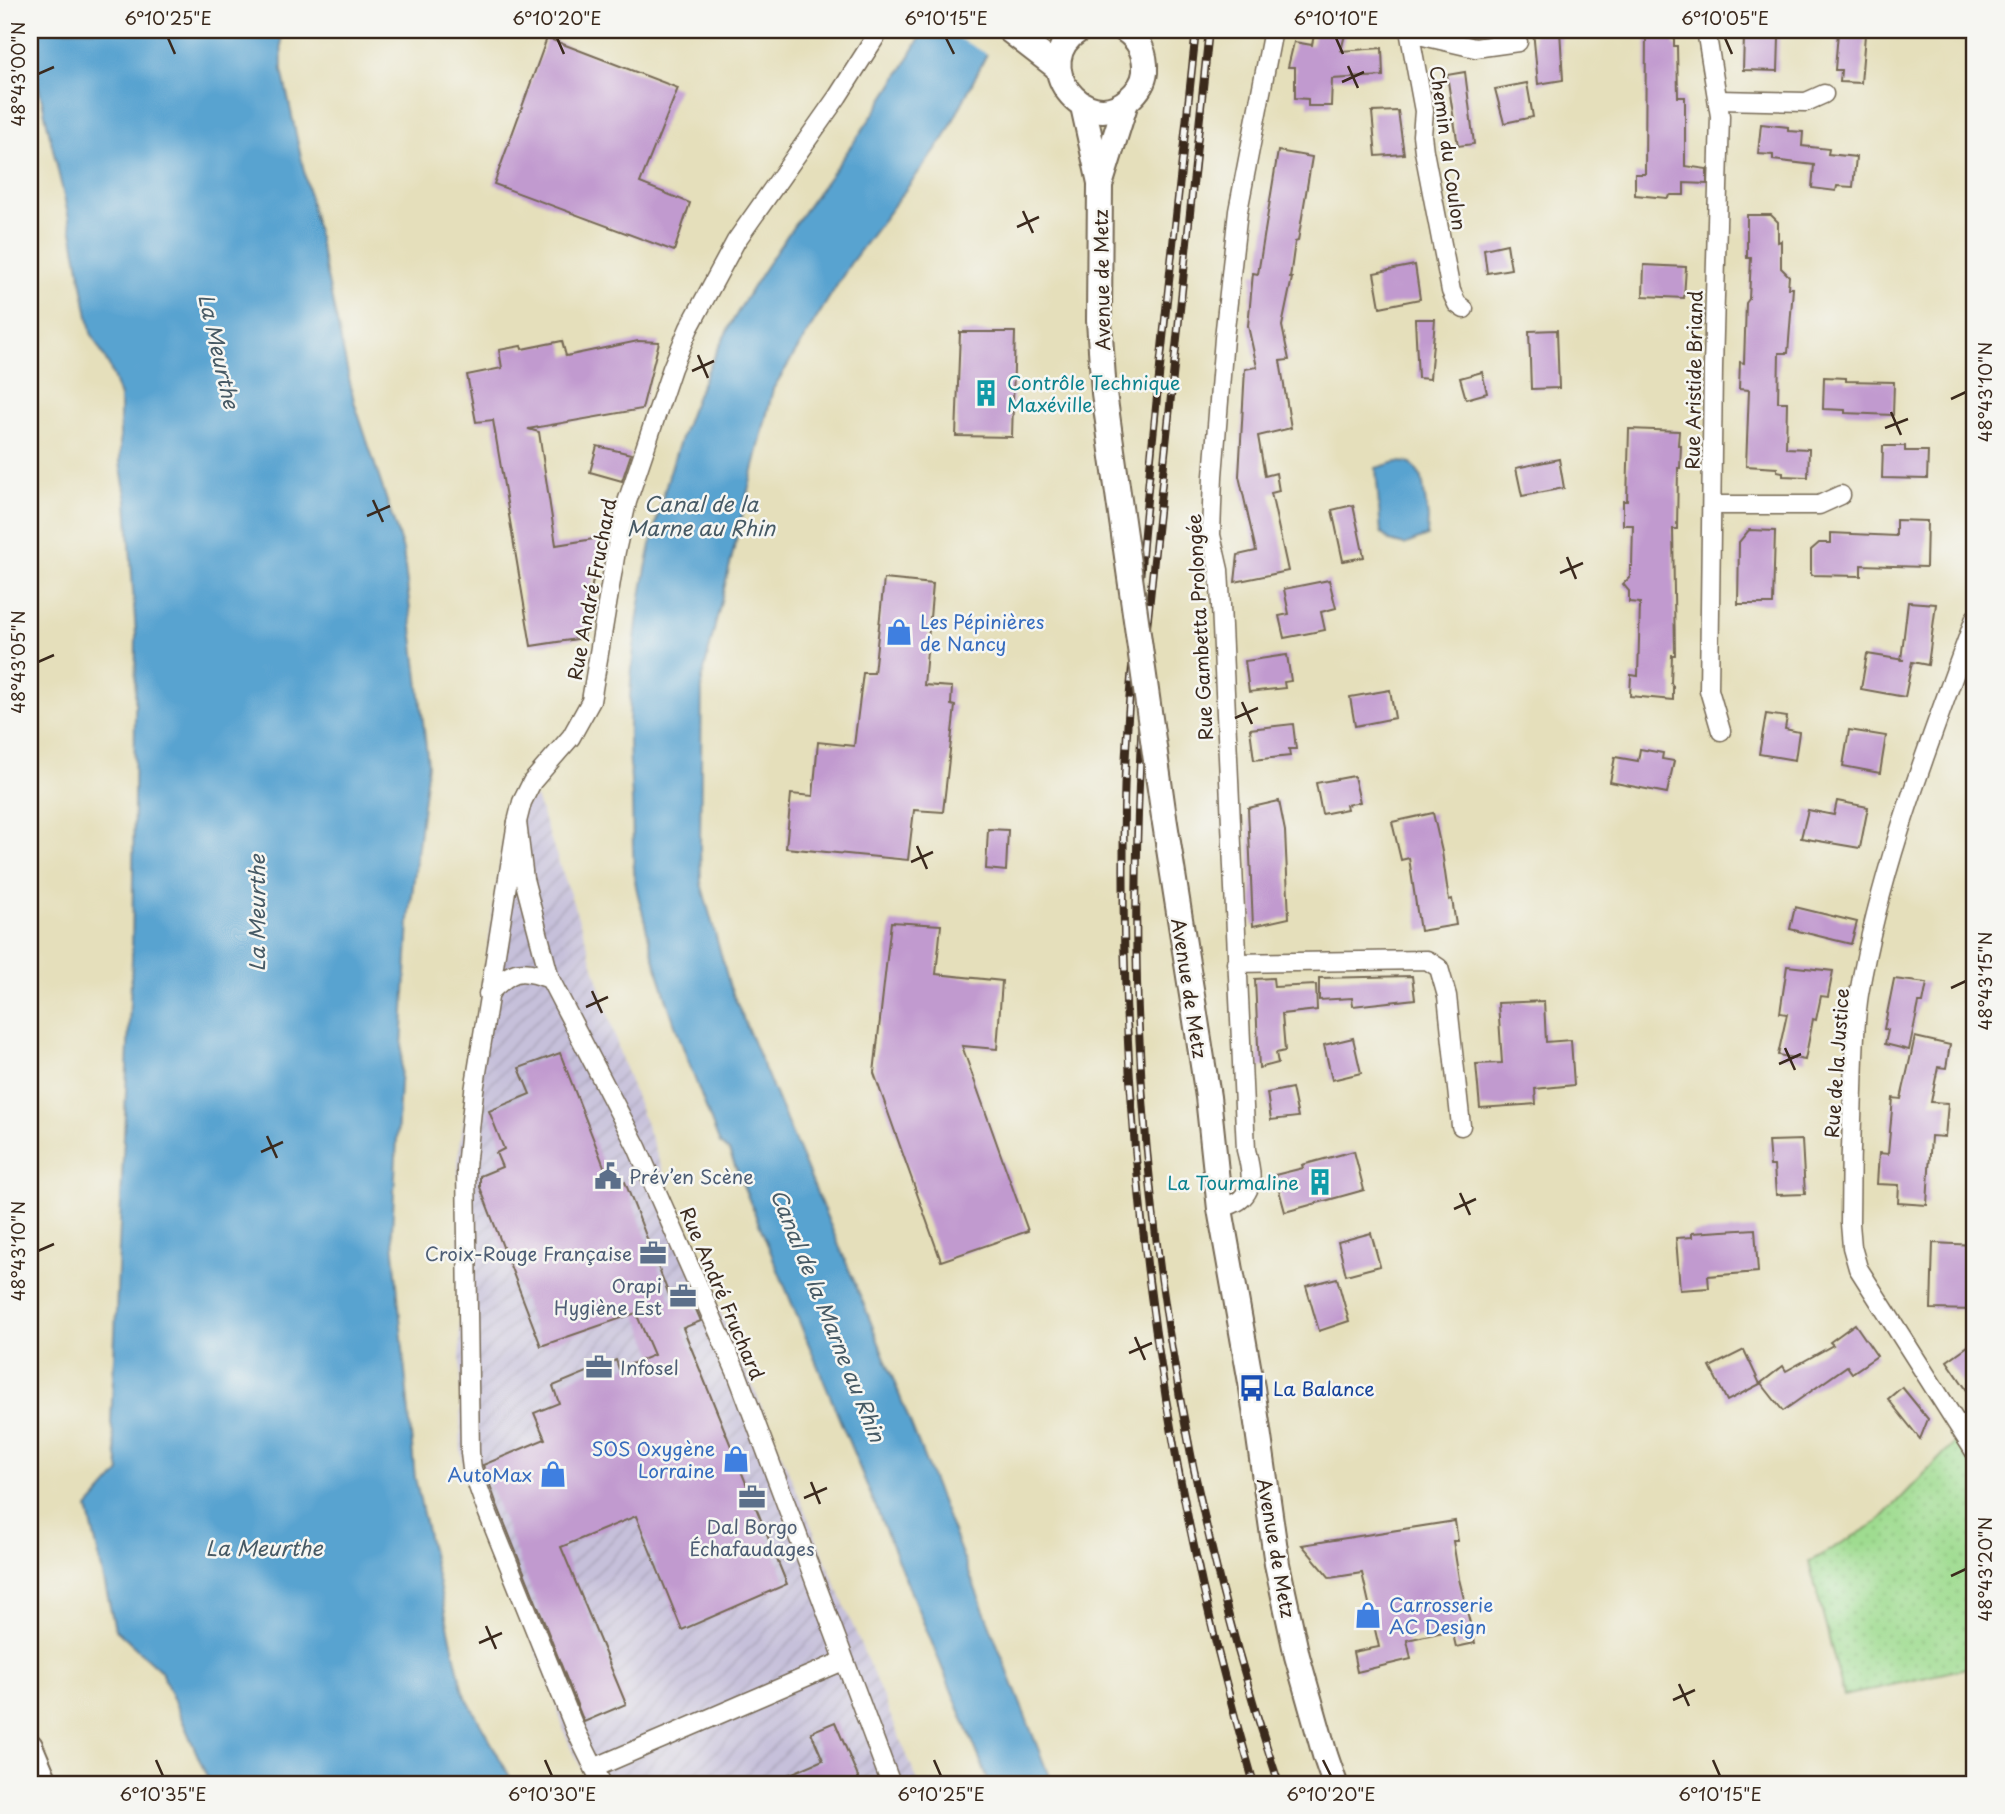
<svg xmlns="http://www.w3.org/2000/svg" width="2005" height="1814" viewBox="0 0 2005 1814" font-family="'Playpen Sans',sans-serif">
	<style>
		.industrial { fill: url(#industrial-furrows) }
		.park { fill: url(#park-dots); stroke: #6d8357; stroke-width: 2 }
		.water { fill: #58a3d0; stroke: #4a6677; stroke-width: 2 }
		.pier { fill: #e5dfbb }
		.building { fill: #c19acf }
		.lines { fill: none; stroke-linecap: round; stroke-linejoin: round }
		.street-casing { stroke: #766955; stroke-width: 21 }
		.secondary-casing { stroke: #766955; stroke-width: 28 }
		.street { stroke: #fff; stroke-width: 18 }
		.secondary { stroke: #fff; stroke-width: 24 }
		.rail-casing { stroke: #3b2a1e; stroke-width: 8 }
		.rail { stroke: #f6f6f2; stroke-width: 5; stroke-dasharray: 16; stroke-linecap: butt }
		.secondary-bridge-casing { stroke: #766955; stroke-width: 28; stroke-linecap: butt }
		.secondary-bridge { stroke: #fff; stroke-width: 24 }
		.ticks { fill: none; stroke: #3b2a1e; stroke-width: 2.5 }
		.labels { text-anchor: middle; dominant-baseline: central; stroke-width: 5; stroke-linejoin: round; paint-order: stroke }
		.street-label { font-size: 19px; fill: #3b2a1e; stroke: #f6f6f2 }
		.culture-label { font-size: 19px; fill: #0d838f; stroke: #f6f6f2; text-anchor: start }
		.shop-label { font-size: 19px; fill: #366cbe; stroke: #f6f6f2; text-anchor: start }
		.service-label { font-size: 19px; fill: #4e5e75; stroke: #f6f6f2; text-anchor: start }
		.transit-label { font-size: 19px; fill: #164399; stroke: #f6f6f2; text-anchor: start }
		.water-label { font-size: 21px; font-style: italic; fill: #475a65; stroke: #f6f6f2 }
		.neatline { fill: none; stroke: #3b2a1e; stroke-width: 2.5 }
		.ticks-label { font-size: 18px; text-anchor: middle; fill: #3b2a1e }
	</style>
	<defs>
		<pattern id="industrial-furrows" width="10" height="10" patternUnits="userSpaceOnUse" patternTransform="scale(1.75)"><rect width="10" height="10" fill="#c6c0da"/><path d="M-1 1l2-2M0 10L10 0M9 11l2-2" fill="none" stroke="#aba5bb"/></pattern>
		<pattern id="park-dots" width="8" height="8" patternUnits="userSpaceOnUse" patternTransform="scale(1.75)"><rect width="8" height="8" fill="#9fdc90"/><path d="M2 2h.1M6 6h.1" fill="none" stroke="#8abd7c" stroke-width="1.8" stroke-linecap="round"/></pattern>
	</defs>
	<rect width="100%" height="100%" fill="#f6f6f2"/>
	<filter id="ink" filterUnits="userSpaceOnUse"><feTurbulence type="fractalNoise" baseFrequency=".0143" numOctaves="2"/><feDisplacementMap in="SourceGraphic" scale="14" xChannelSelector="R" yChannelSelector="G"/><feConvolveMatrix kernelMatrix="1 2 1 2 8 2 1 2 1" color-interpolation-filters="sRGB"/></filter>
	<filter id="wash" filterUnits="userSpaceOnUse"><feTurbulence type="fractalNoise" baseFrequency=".00686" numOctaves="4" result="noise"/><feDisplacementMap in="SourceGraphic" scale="28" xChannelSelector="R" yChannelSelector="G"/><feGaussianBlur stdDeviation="1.57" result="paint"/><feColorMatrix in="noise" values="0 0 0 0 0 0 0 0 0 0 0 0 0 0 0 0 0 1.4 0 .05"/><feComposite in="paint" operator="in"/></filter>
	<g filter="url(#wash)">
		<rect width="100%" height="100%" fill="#e5dfbb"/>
		<polygon class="industrial" points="536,797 587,943 621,1057 687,1236 757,1396 919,1784 589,1784 565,1734 553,1693 465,1474 461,1451 458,1161 506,819"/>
		<polygon class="park" points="1956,1441 1975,1470 1975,1666 1844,1696 1809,1562 1878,1522"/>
		<g class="water">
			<polygon points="30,30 281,30 282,70 354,401 403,550 428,764 409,920 392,1230 415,1478 463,1692 514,1784 210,1784 161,1671 115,1629 88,1508 120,1472 111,1423 132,958 136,635 127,501 120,463 120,397 110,368 91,333 73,236 30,49"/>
			<path d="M924,30H999L945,137L850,264L773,389L702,679L700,847L701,883L730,987L864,1305L1052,1784H990L729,1151L720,1144C692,1072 664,1002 646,927C643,911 637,896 635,880C632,854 633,827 632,801C631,775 628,749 629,723C632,591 668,438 732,322C789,220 870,134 924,30Z"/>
			<polygon points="1396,462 1411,463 1422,478 1428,518 1427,536 1404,545 1390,541 1381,533 1376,468"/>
		</g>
		<polygon class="pier" points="943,30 1002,30 991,56"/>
		<g id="blocks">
			<g class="building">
				<polygon points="1315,30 1346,30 1341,51 1382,48 1383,76 1332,79 1331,106 1308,106 1308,99 1295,98 1295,67 1288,67 1294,42 1312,45"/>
				<polygon points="1533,30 1560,30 1563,80 1538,84"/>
				<polygon points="1646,30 1667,30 1668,33 1674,33 1674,46 1677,46 1678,97 1685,97 1685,166 1707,169 1707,184 1684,183 1684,195 1671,195 1667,198 1635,195 1635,174 1645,174"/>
				<polygon points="1838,32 1865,35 1861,83 1840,82 1841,70 1835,70"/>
				<polygon points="1744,36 1779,38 1778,71 1743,70"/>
				<polygon points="547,38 678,88 640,183 690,203 674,251 494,184"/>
				<polygon points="1465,72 1474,144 1458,146 1447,75"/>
				<polygon points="1527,83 1533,117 1504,123 1495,89"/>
				<polygon points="1398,111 1404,154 1376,156 1372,112"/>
				<polygon points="1761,124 1788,127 1788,131 1803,132 1802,146 1829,149 1828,154 1856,157 1853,187 1837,186 1836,191 1812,188 1814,165 1773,160 1773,155 1758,154"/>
				<polygon points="1278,151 1312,157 1298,241 1295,242 1290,278 1292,278 1282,326 1289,360 1280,361 1291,428 1258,436 1265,476 1276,473 1279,491 1271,493 1288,571 1235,582 1238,555 1256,551 1239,476 1241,440 1245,369 1257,367 1248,326 1253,273 1258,274"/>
				<polygon points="1747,215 1771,215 1778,222 1778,242 1781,241 1781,268 1789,276 1788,288 1793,288 1788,353 1779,353 1778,402 1787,402 1786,448 1809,449 1808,477 1783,476 1783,472 1777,471 1777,468 1746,466 1749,390 1739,389 1740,362 1744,363 1746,303 1749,299 1751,258 1747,258"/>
				<polygon points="1507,244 1511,269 1487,273 1484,249"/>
				<polygon points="1415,265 1420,299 1380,307 1374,273"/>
				<polygon points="1644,265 1686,267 1684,298 1643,296"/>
				<polygon points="1415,319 1435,319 1430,379 1418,378"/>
				<polygon points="1557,330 1559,388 1531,389 1529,331"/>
				<polygon points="960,332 1015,332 1012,437 956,436"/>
				<polygon points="562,341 566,356 638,341 659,342 642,409 528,429 539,432 556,545 600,538 583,638 531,646 493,420 476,422 467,375 502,368 499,350 521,346 522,349"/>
				<polygon points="1482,372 1487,393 1466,399 1460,378"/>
				<polygon points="1824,377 1846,378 1846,381 1894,382 1893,415 1845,413 1845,410 1823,409"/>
				<polygon points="1629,429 1679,431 1678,445 1681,445 1680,468 1678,468 1677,529 1673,529 1675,655 1672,655 1671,683 1673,686 1673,700 1630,696 1631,675 1638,676 1640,603 1629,602 1629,591 1623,584 1630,577 1630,566 1632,566 1633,525 1623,525 1623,501 1627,501"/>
				<polygon points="597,446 631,454 622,481 590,472"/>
				<polygon points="1883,446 1905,446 1905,451 1928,451 1927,479 1882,478"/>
				<polygon points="1559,459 1564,488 1522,496 1516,468"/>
				<polygon points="1353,505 1364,557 1343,561 1332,510"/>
				<polygon points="1896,520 1927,521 1926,567 1861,565 1861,576 1811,575 1811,550 1819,543 1831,543 1831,533 1896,536"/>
				<polygon points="1749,530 1775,531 1773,604 1738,604 1739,542"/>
				<polygon points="884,579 933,584 924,685 952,687 951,705 955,706 943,812 914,810 908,860 786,848 791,794 813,796 818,742 854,746 863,673 874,673"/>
				<polygon points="1329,580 1336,608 1321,612 1325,630 1284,638 1279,616 1289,614 1284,589"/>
				<polygon points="1908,602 1936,604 1928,665 1912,662 1905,697 1861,689 1867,654 1904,660 1901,660"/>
				<polygon points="1287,655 1291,681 1284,682 1285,688 1249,692 1245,661"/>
				<polygon points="1390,690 1395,718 1355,726 1350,697"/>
				<polygon points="1766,714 1787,717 1785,729 1799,732 1795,760 1759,754"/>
				<polygon points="1293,724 1296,749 1289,749 1290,756 1254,760 1250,729"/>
				<polygon points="1849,730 1886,736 1880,773 1843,766"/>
				<polygon points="1640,749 1663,753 1662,759 1674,761 1667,793 1610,782 1615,757 1638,761"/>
				<polygon points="1354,776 1360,802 1346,805 1347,809 1322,814 1316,783"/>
				<polygon points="1279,801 1285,831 1289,918 1253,926 1248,808"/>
				<polygon points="1837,801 1868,807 1860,848 1801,838 1808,810 1834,815"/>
				<polygon points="1433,813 1442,852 1449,900 1452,899 1456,925 1420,931 1409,858 1401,860 1392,822"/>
				<polygon points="988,829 1008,830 1006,871 986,869"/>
				<polygon points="1795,907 1857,922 1851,944 1790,929"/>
				<polygon points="891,922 941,925 936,974 1002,981 997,1049 962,1046 1028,1231 941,1261 874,1073"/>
				<polygon points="1787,966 1833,971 1828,997 1821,996 1816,1020 1813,1019 1805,1060 1778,1055 1787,1014 1780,1013"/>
				<polygon points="1412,976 1415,999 1353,1006 1352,998 1319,1000 1319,978"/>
				<polygon points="1273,978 1274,987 1316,985 1317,1010 1282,1014 1285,1051 1276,1053 1278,1063 1259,1068 1255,979"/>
				<polygon points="1894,979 1927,983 1923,1003 1919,1003 1909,1050 1885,1044 1888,1030 1884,1029"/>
				<polygon points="1544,1001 1546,1042 1571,1040 1574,1085 1535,1089 1536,1104 1480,1108 1476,1064 1502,1063 1498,1003"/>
				<polygon points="1915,1037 1950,1045 1946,1068 1938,1067 1931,1102 1948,1103 1945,1137 1931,1136 1927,1205 1898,1203 1899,1185 1877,1184 1879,1153 1888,1154 1893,1098 1901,1099"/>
				<polygon points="1353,1038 1361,1073 1332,1080 1324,1045"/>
				<polygon points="560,1053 612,1187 625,1182 671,1300 689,1293 701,1321 683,1328 787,1584 682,1630 636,1516 561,1547 626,1704 584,1722 496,1502 483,1465 545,1439 534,1413 559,1403 553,1386 616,1360 619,1369 654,1355 636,1313 541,1346 480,1187 480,1176 502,1167 496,1153 504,1149 489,1111 530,1094 519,1068"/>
				<polygon points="1292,1088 1298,1117 1271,1120 1267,1093"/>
				<polygon points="1802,1140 1805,1194 1776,1195 1774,1166 1770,1166 1768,1141"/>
				<polygon points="1354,1151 1364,1190 1285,1212 1275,1175 1303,1168 1302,1165"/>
				<polygon points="1755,1229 1758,1272 1708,1276 1709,1288 1680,1290 1676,1238 1692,1237 1692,1233"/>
				<polygon points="1371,1233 1380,1266 1346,1275 1338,1242"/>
				<polygon points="1933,1243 1975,1245 1975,1310 1931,1309"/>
				<polygon points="1337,1278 1349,1321 1319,1331 1306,1286"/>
				<polygon points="1855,1324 1877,1356 1852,1373 1847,1366 1783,1411 1761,1383 1783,1366 1786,1371 1833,1345 1830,1342"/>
				<polygon points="1975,1341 1975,1402 1947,1361"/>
				<polygon points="1744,1350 1760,1384 1727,1401 1710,1367"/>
				<polygon points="1902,1387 1928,1419 1920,1439 1888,1399"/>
				<polygon points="1455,1521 1458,1541 1453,1541 1459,1579 1475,1643 1456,1647 1452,1630 1407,1640 1411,1659 1357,1672 1353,1652 1379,1647 1362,1573 1330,1578 1302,1545"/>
				<polygon points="835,1722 861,1784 767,1784 823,1760 811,1732"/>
			</g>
		</g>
	</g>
	<g filter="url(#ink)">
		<use href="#blocks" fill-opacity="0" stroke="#766955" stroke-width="2"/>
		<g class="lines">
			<defs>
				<g id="street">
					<polyline points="1409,30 1424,111 1422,135 1424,151 1451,291 1457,304 1464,309"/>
					<polyline points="1706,30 1720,116 1713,368 1709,690 1721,731"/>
					<polyline points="1410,33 1475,48 1518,42"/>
					<polyline points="1718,100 1806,102 1824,94"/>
					<polyline points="1713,505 1819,505 1841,495"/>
					<polyline points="517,822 522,802 532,782 571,737 591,701 616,551 627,502 672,368 689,328 736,241 838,96 880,30"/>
					<polyline points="1236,963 1427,960 1439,968 1447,996 1461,1126"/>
					<path d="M488,994C512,970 518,967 550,979"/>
					<path d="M1220,1209C1226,1206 1236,1204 1241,1199C1256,1186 1250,1166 1246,1150L1221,605L1219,570L1211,535L1213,476L1224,338L1238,211L1273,30"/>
					<path d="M1975,1452L1858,1268L1852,1247L1850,1223C1850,1179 1851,1134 1853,1090C1854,1058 1854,1026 1859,994C1881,864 1930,742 1975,618"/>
					<polyline points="594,1768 843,1661"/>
					<polyline points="602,1784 575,1729 485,1506 472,1469 470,1453 466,1167 474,1091 517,822 524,879 550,979 637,1147 738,1376 891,1784"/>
				</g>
				<g id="secondary">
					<polyline points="1009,30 1058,68"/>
					<path d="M1079,30C1027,62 1085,138 1129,99C1137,92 1144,83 1145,72C1146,55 1140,40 1125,30"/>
					<polyline points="1083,106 1100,183 1099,321 1104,393 1116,479"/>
					<polyline points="1101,182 1126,102"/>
					<polyline points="1164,817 1208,1097 1220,1209 1252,1388 1277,1564 1297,1656 1325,1755 1335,1784"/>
					<polyline points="30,1746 46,1784"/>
				</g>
			</defs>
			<use href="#street" class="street-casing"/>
			<use href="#secondary" class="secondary-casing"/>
			<use href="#street" class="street"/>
			<use href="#secondary" class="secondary"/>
			<defs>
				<g id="rail">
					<path d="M1196,30C1177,213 1155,395 1140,579C1133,655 1125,733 1124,809C1118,1142 1160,1465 1254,1784"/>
					<path d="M1209,30L1146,637C1140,752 1134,867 1137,982C1145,1255 1192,1524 1279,1784"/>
				</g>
			</defs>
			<use href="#rail" class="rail-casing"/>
			<use href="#rail" class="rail"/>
			<defs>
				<polyline id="secondary-bridge" points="1116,479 1164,817"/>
			</defs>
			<use href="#secondary-bridge" class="secondary-bridge-casing"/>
			<use href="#secondary-bridge" class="secondary-bridge"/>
		</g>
	</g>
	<path class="ticks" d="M168,38L175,54M557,38L564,54M946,38L954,54M1336,38L1343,54M1725,38L1732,54M1348,66L1358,88M38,74L54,67M1342,82L1364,72M1023,211L1033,233M1017,227L1039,217M698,355L708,378M692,371L714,361M1951,399L1966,392M1891,412L1901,435M1885,428L1908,419M373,500L383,522M367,516L390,506M1567,557L1576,579M1560,573L1583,563M38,662L54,655M1242,702L1252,724M1235,718L1258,708M917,846L927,869M911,862L933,852M1951,988L1966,981M592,991L602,1013M586,1007L608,997M1785,1048L1795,1070M1779,1064L1801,1054M267,1136L277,1158M261,1152L283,1142M1460,1193L1470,1215M1454,1209L1476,1199M38,1251L54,1244M1135,1337L1145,1360M1129,1353L1152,1343M811,1482L820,1504M804,1498L827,1488M1951,1576L1966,1569M486,1626L496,1649M479,1643L502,1633M1679,1684L1689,1706M1673,1700L1695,1690M156,1760L163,1776M545,1760L552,1776M934,1760L941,1776M1323,1760L1331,1776M1713,1760L1720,1776"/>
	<defs>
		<symbol id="building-bare" viewBox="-9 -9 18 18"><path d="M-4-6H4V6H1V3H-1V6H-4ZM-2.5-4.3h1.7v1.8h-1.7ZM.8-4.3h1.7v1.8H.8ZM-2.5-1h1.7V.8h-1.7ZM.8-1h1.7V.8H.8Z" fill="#0f9aa8" stroke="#f6f6f2" stroke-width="2.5" paint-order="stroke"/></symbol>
		<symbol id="shop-bare" viewBox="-9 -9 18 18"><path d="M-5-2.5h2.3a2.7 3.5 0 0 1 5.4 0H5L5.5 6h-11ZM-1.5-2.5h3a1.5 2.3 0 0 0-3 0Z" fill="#3f7fe0" stroke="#f6f6f2" stroke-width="2.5" paint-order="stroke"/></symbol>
		<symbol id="civic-bare" viewBox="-9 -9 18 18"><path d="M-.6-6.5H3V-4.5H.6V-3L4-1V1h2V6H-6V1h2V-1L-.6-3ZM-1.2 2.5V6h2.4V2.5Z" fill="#5c6f8a" stroke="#f6f6f2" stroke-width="2.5" paint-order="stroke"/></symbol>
		<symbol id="office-bare" viewBox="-9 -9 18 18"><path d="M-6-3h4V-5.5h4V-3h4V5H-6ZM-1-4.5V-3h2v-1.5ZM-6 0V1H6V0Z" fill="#5c6f8a" stroke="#f6f6f2" stroke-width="2.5" paint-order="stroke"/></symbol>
		<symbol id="bus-bare" viewBox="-9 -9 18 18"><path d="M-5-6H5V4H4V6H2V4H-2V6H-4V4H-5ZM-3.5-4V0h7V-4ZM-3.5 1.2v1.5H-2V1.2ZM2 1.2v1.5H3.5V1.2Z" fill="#1a4fb4" stroke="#f6f6f2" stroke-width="2.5" paint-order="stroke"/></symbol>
	</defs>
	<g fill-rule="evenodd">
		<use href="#building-bare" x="967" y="374" width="38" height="38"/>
		<use href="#shop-bare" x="880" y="613" width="38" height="38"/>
		<use href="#civic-bare" x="589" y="1157" width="38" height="38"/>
		<use href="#building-bare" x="1301" y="1163" width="38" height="38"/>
		<use href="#office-bare" x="634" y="1234" width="38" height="38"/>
		<use href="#office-bare" x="664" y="1277" width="38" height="38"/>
		<use href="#office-bare" x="580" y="1348" width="38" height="38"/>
		<use href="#bus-bare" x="1233" y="1369" width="38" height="38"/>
		<use href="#shop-bare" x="717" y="1440" width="38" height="38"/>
		<use href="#shop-bare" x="534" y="1455" width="38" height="38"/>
		<use href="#office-bare" x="733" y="1478" width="38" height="38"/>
		<use href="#shop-bare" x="1349" y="1596" width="38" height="38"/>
	</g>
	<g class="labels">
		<g class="street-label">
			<text transform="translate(1449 148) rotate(82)">Chemin du Coulon</text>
			<text transform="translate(1101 280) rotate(-91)">Avenue de Metz</text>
			<text transform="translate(1693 380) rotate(-89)">Rue Aristide Briand</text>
			<text transform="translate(591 589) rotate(-79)">Rue André Fruchard</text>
			<text transform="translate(1199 627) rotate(-93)">Rue Gambetta Prolongée</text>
			<text transform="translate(1190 988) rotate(81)">Avenue de Metz</text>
			<text transform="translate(1836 1063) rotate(-86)">Rue de la Justice</text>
			<text transform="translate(723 1293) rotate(67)">Rue André Fruchard</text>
			<text transform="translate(1277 1548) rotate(80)">Avenue de Metz</text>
		</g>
		<g class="culture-label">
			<text x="1007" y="382">Contrôle Technique<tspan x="1007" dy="22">Maxéville</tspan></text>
			<text x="1299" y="1182" text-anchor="end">La Tourmaline</text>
		</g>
		<g class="shop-label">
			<text x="920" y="621">Les Pépinières<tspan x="920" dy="22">de Nancy</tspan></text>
			<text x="715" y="1448" text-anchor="end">SOS Oxygène<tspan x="715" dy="22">Lorraine</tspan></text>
			<text x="532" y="1474" text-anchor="end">AutoMax</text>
			<text x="1389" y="1604">Carrosserie<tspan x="1389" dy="22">AC Design</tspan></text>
		</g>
		<g class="service-label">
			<text x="629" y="1176">Prév’en Scène</text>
			<text x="632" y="1253" text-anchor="end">Croix-Rouge Française</text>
			<text x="662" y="1285" text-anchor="end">Orapi<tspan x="662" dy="22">Hygiène Est</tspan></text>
			<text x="620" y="1367">Infosel</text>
			<text x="752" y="1526" text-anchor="middle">Dal Borgo<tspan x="752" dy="22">Échafaudages</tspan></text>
		</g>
		<g class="transit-label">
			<text x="1273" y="1388">La Balance</text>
		</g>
		<g class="water-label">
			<text transform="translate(220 351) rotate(77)">La Meurthe</text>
			<text x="701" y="503">Canal de la<tspan x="701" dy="24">Marne au Rhin</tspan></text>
			<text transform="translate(256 913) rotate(-90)">La Meurthe</text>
			<text transform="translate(829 1315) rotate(68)">Canal de la Marne au Rhin</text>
			<text x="264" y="1547">La Meurthe</text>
		</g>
	</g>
	<rect width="2005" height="1814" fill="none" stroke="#f6f6f2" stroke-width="77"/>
	<rect x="38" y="38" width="1928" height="1738" class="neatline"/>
	<g class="ticks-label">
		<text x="168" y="25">6°10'25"E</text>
		<text x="557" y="25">6°10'20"E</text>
		<text x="946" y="25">6°10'15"E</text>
		<text x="1336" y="25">6°10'10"E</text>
		<text x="1725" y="25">6°10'05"E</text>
		<text transform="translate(19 74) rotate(-90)" y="6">48°43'00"N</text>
		<text transform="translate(1986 392) rotate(-90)" y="6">48°43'10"N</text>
		<text transform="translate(19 662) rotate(-90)" y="6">48°43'05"N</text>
		<text transform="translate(1986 981) rotate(-90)" y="6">48°43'15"N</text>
		<text transform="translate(19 1251) rotate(-90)" y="6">48°43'10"N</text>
		<text transform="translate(1986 1569) rotate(-90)" y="6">48°43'20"N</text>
		<text x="163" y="1801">6°10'35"E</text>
		<text x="552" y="1801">6°10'30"E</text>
		<text x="941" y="1801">6°10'25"E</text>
		<text x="1331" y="1801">6°10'20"E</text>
		<text x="1720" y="1801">6°10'15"E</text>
	</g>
</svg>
